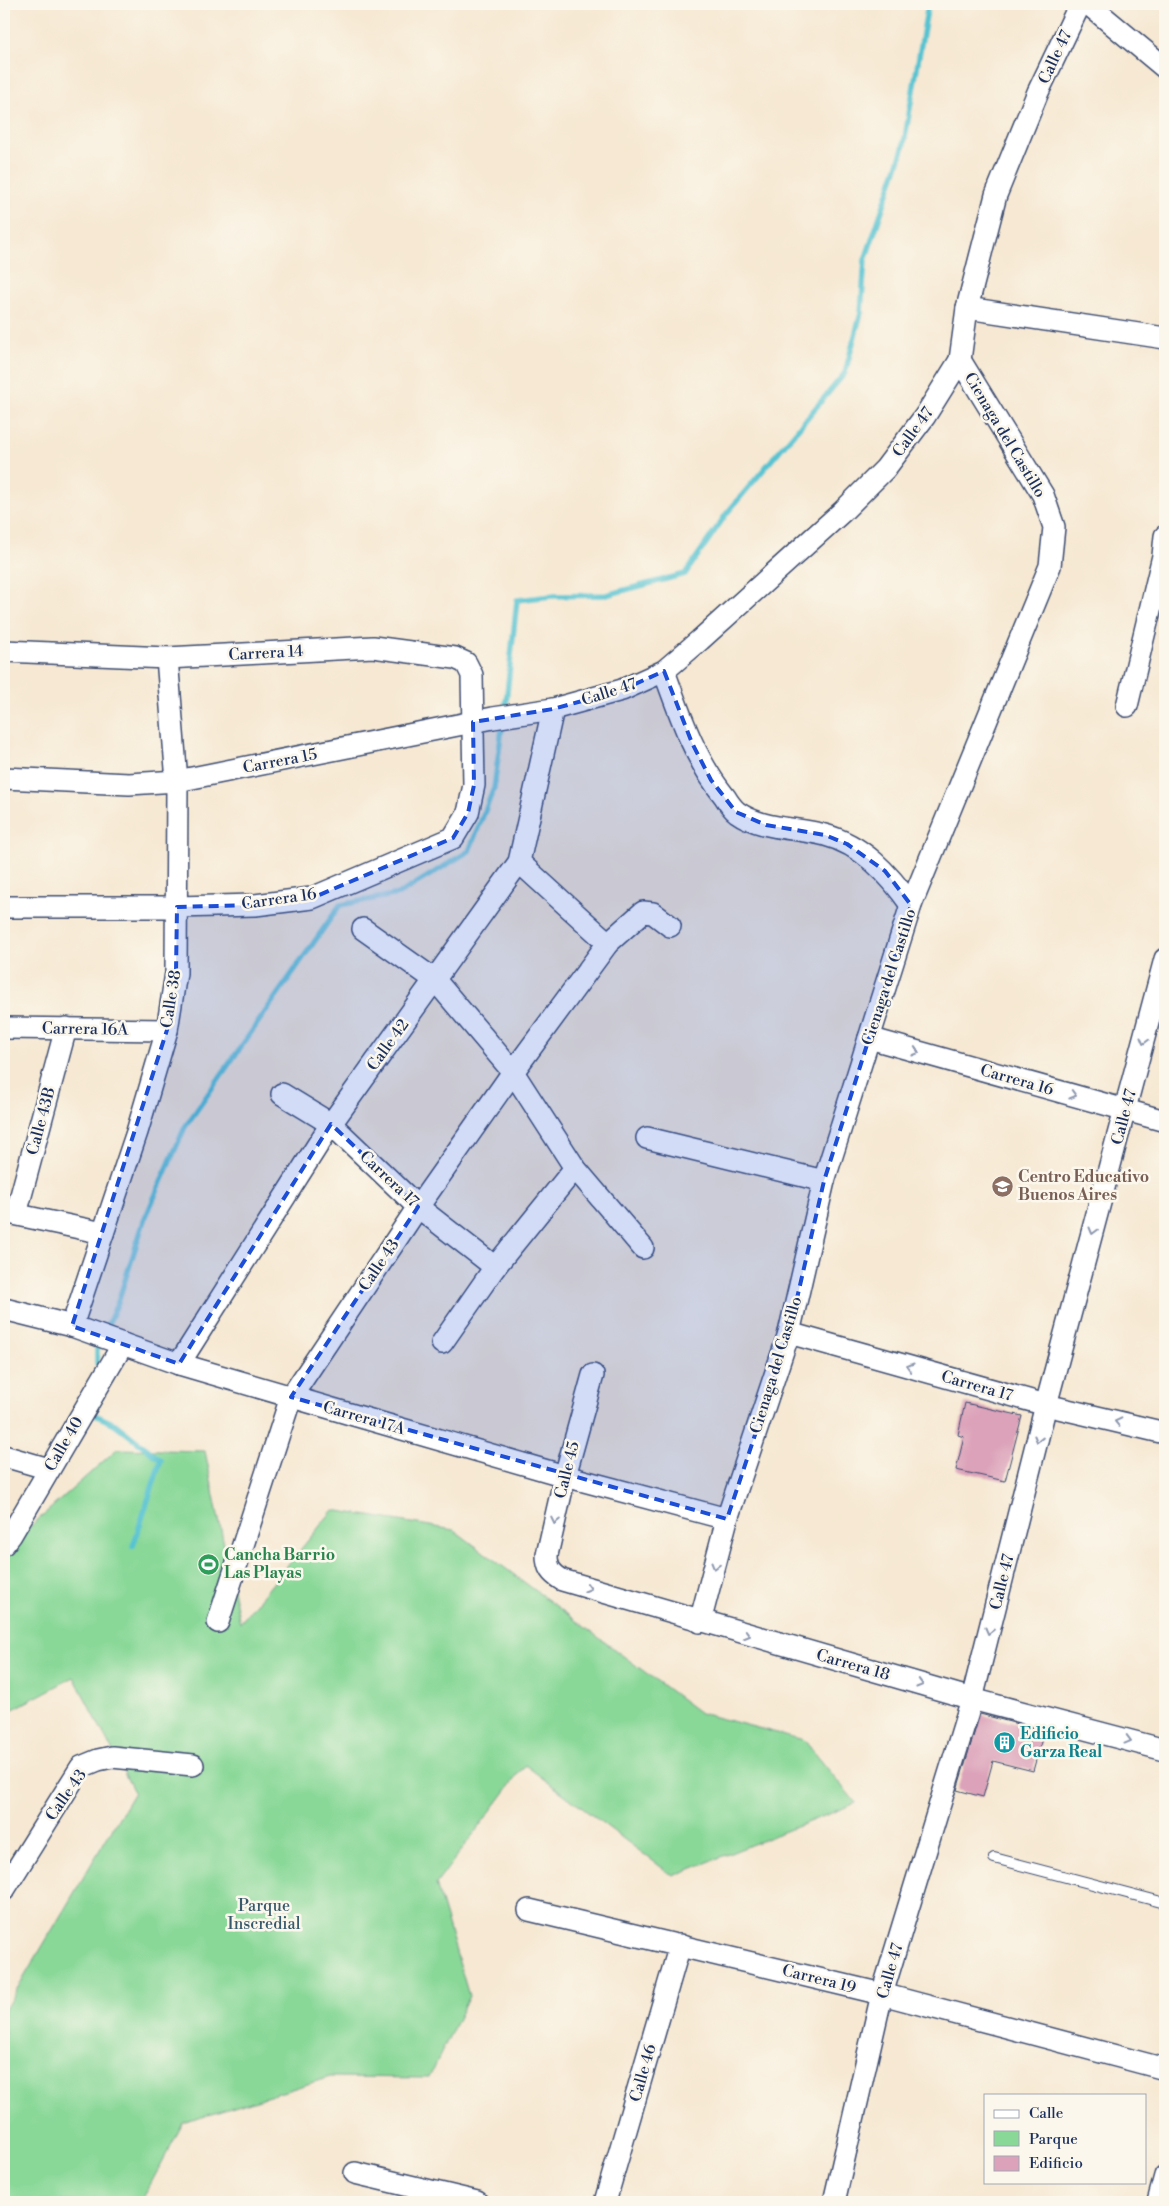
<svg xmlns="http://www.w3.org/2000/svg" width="1169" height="2206" viewBox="0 0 1169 2206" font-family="'Libre Bodoni',serif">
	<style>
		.green { fill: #89d898; stroke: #52847b }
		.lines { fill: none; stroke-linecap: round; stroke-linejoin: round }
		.stream { stroke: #57c3d1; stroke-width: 5.5 }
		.building { fill: #dca2b9 }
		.service-casing { stroke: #3c4b6f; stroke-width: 12 }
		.minor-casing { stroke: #3c4b6f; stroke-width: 24 }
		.service { stroke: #fff; stroke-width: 10 }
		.minor { stroke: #fff; stroke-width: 21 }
		.oneway { stroke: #8d97ae }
		.marked { fill: #1d4ed8; fill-opacity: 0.2; stroke: #1d4ed8; stroke-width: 4; stroke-dasharray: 10 6; stroke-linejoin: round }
		.labels { text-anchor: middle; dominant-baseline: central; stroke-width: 5; stroke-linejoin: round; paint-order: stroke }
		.street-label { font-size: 16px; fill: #1b2f5e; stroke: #fbf7ec }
		.education-label { font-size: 16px; font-weight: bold; fill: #785e54; stroke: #fbf7ec; text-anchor: start }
		.leisure-label { font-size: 16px; font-weight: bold; fill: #27864d; stroke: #fbf7ec; text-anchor: start }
		.culture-label { font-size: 16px; font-weight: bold; fill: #0d838f; stroke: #fbf7ec; text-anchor: start }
		.park-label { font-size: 16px; fill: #36596c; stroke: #fbf7ec }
	</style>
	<rect width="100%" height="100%" fill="#fbf7ec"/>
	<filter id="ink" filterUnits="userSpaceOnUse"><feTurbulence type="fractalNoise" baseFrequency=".02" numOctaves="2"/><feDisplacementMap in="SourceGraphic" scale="10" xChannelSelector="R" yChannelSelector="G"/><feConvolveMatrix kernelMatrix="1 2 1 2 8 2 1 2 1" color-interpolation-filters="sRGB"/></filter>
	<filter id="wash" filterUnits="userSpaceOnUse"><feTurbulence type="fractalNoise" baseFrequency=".0096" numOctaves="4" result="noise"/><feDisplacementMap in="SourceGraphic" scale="20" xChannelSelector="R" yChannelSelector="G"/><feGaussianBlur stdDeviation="1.12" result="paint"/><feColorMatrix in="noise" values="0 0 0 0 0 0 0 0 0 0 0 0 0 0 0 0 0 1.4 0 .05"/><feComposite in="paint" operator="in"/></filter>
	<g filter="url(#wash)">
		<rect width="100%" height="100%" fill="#f6e8d2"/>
		<polygon class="green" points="117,1449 205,1451 240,1623 333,1510 454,1530 700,1713 804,1740 856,1803 673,1876 525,1765 436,1884 469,1996 429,2078 330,2077 183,2123 141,2202 4,2202 4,2011 134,1792 74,1677 4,1714 4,1550"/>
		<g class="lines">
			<g class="stream">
				<polyline points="505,712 517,600 552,596 606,595 685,574 727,513 845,373 861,313 865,260 903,149 928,4"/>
				<polyline points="97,1363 97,1348 118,1302 144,1221 185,1127 340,905 399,894 469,851 494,788 503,721"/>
				<polyline points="95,1415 115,1424 161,1460 133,1546"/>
			</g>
		</g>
		<g id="blocks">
			<g class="building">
				<polygon points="965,1403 1022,1416 1005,1481 956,1470 964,1437 958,1435"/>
				<polygon points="980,1714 1044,1731 1033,1771 993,1761 983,1797 957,1790"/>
			</g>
		</g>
	</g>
	<g filter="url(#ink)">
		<use href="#blocks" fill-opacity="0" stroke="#3c4b6f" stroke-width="1"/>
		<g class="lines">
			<defs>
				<polyline id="service" points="994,1858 1165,1903"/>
				<g id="minor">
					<polyline points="1088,4 1165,68"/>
					<polyline points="967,308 1165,338"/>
					<polyline points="4,651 167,658 373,647 455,658 466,663 472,675 474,785 468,813 453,838 312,898 255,905 177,907 4,907"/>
					<path d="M664,671C680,715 695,760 725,797C728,802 732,808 737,812C762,830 796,827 825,835C863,845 889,874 911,905"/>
					<polyline points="1127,706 1163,556 1165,536"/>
					<polyline points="4,778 129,784 177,781 493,718 553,709 622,690 664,671 700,640 842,512 885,469 925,416 960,360 967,308 996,195 1038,92 1080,4"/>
					<polyline points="519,862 608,943"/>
					<polyline points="363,929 435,980 513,1072 575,1168 643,1248"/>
					<polyline points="4,1028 167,1030"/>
					<polyline points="869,1038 1165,1121"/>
					<polyline points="282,1094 331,1124 418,1207 495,1267"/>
					<polyline points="647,1138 824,1181"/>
					<polyline points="4,1212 103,1233"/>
					<polyline points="16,1214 66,1028"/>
					<polyline points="4,1309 72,1326 179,1364 357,1416 565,1476 727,1519"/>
					<polyline points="72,1326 137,1132 167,1030 176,973 177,781 167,658"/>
					<polyline points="789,1333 1046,1405 1165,1433"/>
					<polyline points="442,1343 495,1267 575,1168"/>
					<polyline points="179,1364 331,1124 519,862 553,709"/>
					<path d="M593,1375L565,1476L547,1555C547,1568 551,1573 562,1580L972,1699L1165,1750"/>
					<polyline points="4,1456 49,1469"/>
					<polyline points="4,1544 11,1535 123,1344"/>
					<polyline points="218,1622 291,1397 418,1207 513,1072 608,943 643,912 653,913 670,926"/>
					<polyline points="700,1622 727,1519 789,1333 824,1181 911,905 1050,566 1054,527 1043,495 960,360"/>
					<polyline points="4,1890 81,1767 98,1760 112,1757 193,1765"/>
					<polyline points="529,1910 882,1994 1165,2069"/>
					<polyline points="355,2173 477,2202"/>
					<polyline points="605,2202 680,1945"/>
					<polyline points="834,2202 882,1994 972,1699 1046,1405 1165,959"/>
					<polyline points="1158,2202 1165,2176"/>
				</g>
			</defs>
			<use href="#service" class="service-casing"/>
			<use href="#minor" class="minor-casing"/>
			<use href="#service" class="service"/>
			<use href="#minor" class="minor"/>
		</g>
		<defs><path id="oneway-chevron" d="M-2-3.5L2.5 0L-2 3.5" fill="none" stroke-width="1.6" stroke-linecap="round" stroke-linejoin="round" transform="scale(1.25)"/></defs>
		<g class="oneway">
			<use href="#oneway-chevron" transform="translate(1144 1041) rotate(105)"/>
			<use href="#oneway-chevron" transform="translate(916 1052) rotate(16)"/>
			<use href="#oneway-chevron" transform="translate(1073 1095) rotate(16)"/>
			<use href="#oneway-chevron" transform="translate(1093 1231) rotate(105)"/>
			<use href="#oneway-chevron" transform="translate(910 1367) rotate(-164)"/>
			<use href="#oneway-chevron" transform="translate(1118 1422) rotate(-167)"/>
			<use href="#oneway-chevron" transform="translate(1038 1439) rotate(104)"/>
			<use href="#oneway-chevron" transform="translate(555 1521) rotate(102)"/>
			<use href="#oneway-chevron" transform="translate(715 1566) rotate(105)"/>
			<use href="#oneway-chevron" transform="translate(588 1588) rotate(17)"/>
			<use href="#oneway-chevron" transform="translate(989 1631) rotate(104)"/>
			<use href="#oneway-chevron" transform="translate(747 1635) rotate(16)"/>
			<use href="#oneway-chevron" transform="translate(920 1684) rotate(16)"/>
			<use href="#oneway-chevron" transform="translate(1128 1740) rotate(15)"/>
		</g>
	</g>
	<path class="marked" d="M664,671L692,743L711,780L736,812L766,825L825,835L847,844L885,871L911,905L824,1181L789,1333L727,1519L291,1397L418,1207L331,1124L179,1364L72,1326L167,1030L176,973L177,907L255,905L312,898L453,838L468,813L474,785L473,722L553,709L622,690Z"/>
	<defs>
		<symbol id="school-disc" viewBox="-11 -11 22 22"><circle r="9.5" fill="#8d6e63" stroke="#fbf7ec"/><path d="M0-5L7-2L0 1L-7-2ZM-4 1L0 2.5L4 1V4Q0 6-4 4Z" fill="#fff"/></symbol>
		<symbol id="stadium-disc" viewBox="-11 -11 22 22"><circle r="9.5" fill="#2e9e5b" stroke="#fbf7ec"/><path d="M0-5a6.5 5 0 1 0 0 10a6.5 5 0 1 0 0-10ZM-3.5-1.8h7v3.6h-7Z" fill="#fff"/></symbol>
		<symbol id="building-disc" viewBox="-11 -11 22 22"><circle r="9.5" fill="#0f9aa8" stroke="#fbf7ec"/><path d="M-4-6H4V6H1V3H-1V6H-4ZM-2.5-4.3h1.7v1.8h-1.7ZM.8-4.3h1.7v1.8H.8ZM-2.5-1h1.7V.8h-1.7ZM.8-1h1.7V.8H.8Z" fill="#fff"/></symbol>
	</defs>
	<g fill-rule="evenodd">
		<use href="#school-disc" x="990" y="1174" width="25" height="25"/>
		<use href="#stadium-disc" x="196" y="1552" width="25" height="25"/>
		<use href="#building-disc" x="992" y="1730" width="25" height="25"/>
	</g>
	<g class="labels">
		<g class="street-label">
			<text transform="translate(1055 57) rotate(-65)">Calle 47</text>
			<text transform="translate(913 432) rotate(-54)">Calle 47</text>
			<text transform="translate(1005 435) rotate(59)">Cienaga del Castillo</text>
			<text transform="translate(266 653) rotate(-3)">Carrera 14</text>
			<text transform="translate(609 692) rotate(-18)">Calle 47</text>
			<text transform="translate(280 761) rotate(-11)">Carrera 15</text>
			<text transform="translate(279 899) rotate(-8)">Carrera 16</text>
			<text transform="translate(889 977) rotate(-72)">Cienaga del Castillo</text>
			<text transform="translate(171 999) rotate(-81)">Calle 38</text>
			<text transform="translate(85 1029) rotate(1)">Carrera 16A</text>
			<text transform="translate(388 1045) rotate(-54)">Calle 42</text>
			<text transform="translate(1017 1080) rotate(16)">Carrera 16</text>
			<text transform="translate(1124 1117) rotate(-75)">Calle 47</text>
			<text transform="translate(41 1121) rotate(-75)">Calle 43B</text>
			<text transform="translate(389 1179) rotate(43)">Carrera 17</text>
			<text transform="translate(379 1265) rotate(-56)">Calle 43</text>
			<text transform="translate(776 1365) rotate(-73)">Cienaga del Castillo</text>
			<text transform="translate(977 1386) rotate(16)">Carrera 17</text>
			<text transform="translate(364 1418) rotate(16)">Carrera 17A</text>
			<text transform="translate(64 1444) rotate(-60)">Calle 40</text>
			<text transform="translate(567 1470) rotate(-76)">Calle 45</text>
			<text transform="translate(1002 1582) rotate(-76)">Calle 47</text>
			<text transform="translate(853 1665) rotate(16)">Carrera 18</text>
			<text transform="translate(66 1795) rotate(-55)">Calle 43</text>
			<text transform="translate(890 1971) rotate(-74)">Calle 47</text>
			<text transform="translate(819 1979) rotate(14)">Carrera 19</text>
			<text transform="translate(643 2073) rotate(-74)">Calle 46</text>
		</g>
		<g class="education-label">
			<text x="1018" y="1177">Centro Educativo<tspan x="1018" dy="18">Buenos Aires</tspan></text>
		</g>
		<g class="leisure-label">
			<text x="224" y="1555">Cancha Barrio<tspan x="224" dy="18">Las Playas</tspan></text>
		</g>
		<g class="culture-label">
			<text x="1020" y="1734">Edificio<tspan x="1020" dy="18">Garza Real</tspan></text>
		</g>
		<g class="park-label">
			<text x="264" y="1906">Parque<tspan x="264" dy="18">Inscredial</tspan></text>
		</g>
	</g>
	<rect width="1169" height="2206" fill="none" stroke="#fbf7ec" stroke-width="20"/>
	<rect x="984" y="2094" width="162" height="90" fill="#fbf7ec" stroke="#a1a7b3"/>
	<rect x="994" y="2110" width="25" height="8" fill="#ffffff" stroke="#a1a7b3"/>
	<text x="1029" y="2118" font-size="15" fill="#1b2f5e">Calle</text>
	<rect x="994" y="2131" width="25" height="15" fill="#89d898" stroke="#a1a7b3"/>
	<text x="1029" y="2144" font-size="15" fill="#1b2f5e">Parque</text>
	<rect x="994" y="2156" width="25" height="15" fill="#dca2b9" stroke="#a1a7b3"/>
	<text x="1029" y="2168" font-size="15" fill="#1b2f5e">Edificio</text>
</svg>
